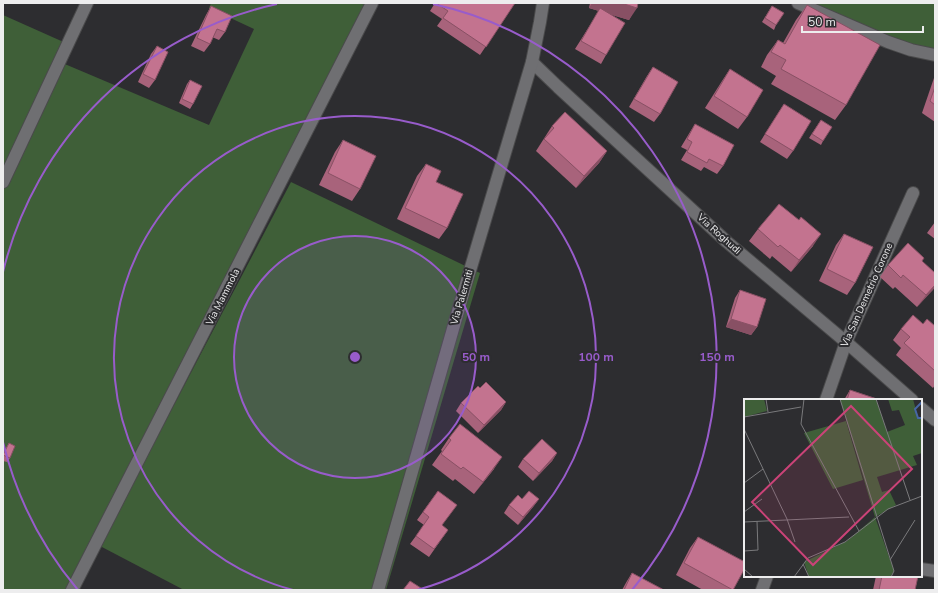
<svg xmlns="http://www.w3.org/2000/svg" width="938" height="593" viewBox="0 0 938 593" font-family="'Nunito Sans',sans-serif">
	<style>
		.green { fill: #3f5f38 }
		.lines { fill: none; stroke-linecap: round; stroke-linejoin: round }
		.minor-casing { stroke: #4a4a4b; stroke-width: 14 }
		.minor { stroke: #6f6f72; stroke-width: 12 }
		.wall { fill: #a8637b }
		.shaded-wall { fill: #885064 }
		.building { fill: #c3738f; stroke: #885064 }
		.ring { fill: none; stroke: #985ccb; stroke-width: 2 }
		.labels { text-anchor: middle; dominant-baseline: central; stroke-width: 4; stroke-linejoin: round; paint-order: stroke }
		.street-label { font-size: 10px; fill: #ededee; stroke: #2d2d30 }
		.inset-river { fill: none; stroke: #4766a5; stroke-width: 2 }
		.inset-road { fill: none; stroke: #7a7a7c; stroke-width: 1 }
		.view { fill: #cb4378; fill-opacity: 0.15; stroke: #cb4378; stroke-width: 2 }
		.inset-edge { fill: none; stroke: #ededee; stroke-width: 2 }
		.centre { fill: #985ccb; stroke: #2d2d30; stroke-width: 2 }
		.ring-label { font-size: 12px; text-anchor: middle; font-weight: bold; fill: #985ccb; stroke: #2d2d30; stroke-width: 4; stroke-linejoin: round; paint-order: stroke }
	</style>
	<rect width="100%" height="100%" fill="#2d2d30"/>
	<g class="green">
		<polygon points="211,3 372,3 71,590 3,590 3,15 68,44 60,62 209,125 254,29 209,8"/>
		<polygon points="791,3 935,3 935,52"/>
		<polygon points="291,182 480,273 386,590 184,590 100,546"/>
	</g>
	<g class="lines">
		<defs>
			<g id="minor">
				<polyline points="798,3 888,42 911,50 935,55"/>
				<polyline points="532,62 558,87 727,242 846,342 912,400"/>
				<polyline points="3,182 87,3"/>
				<polyline points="826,400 846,342 913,193"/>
				<polyline points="921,408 935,420"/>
				<polyline points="921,569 935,571"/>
				<polyline points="72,590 372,3"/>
				<polyline points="378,590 463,294 532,62 540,22 543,3"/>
				<polyline points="762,590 767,576"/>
			</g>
		</defs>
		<use href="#minor" class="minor-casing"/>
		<use href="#minor" class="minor"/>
	</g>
	<g class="wall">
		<polygon points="435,3 515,3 480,55 437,26 442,19 430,11"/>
		<polygon points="590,3 638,3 629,20 609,14 606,55 601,64 575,49 599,11 589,8"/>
		<polygon points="807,5 846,105 835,120 771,84 776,76 761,67 767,55 778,40 783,43 796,20"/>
		<polygon points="211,6 225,32 219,40 212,37 210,44 204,52 191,46 206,15"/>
		<polygon points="772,6 776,25 774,30 762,22"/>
		<polygon points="157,46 155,80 149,88 138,82 151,54"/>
		<polygon points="653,67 660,114 654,122 629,107 647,76"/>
		<polygon points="730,69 747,117 738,129 705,108 722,81"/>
		<polygon points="935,75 935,122 922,113"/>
		<polygon points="190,80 193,104 190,109 179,103 187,84"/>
		<polygon points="784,104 793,151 787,159 760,142"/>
		<polygon points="821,120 823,141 821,145 809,138"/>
		<polygon points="695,124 723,166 717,174 704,167 701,171 681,160 687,150 681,147 690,132"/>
		<polygon points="552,126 607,151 599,163 576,188 536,151"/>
		<polygon points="343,140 360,189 352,201 319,185 335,152"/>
		<polygon points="426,164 436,182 447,228 439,239 397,219 417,176"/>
		<polygon points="935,222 935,239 927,233"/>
		<polygon points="758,229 813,246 791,272 772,256 770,259 749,241"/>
		<polygon points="844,234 855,283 847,295 819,281 836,245"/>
		<polygon points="922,261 935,273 935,287 917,307 895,287 893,289 880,277 888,265"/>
		<polygon points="740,290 757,327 751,335 726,327 735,298"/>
		<polygon points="923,324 935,326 935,385 933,388 896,355 901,348 893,340 901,329"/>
		<polygon points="850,390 880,400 844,400"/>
		<polygon points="506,402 501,410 478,433 456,411 461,403"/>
		<polygon points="449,438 494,469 474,494 455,479 453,481 432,465 442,451 441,450"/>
		<polygon points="9,443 10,458 7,462 3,461 3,453"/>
		<polygon points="557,453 552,461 533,481 518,467 523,459"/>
		<polygon points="438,491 442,526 448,530 429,557 410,544 424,525 417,520"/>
		<polygon points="522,499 539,499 533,507 518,525 504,513 509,505"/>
		<polygon points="698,537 733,590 703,590 676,575 690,548"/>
		<polygon points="632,573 664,590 622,590 627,581"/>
		<polygon points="876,576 918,576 915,590 873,590"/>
	</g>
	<g class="shaded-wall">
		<polygon points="592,3 621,3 637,8 629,20 589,8"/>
		<polygon points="607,151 599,163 576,188 584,176"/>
		<polygon points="821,234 813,246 791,272 799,260"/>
		<polygon points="935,285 935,287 933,290 917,307 926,295"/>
		<polygon points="731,319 757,327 751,335 726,327"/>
		<polygon points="506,402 501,410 478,433 484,425"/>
		<polygon points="557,453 552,461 533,481 539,473"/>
		<polygon points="502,457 494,469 474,494 483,482"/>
		<polygon points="539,499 533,507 518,525 523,517"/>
	</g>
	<g class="building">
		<polygon points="436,3 515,3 486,47 443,18 448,11"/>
		<polygon points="621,3 638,3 637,8"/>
		<polygon points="807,5 880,45 846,105 781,69 786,60 771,52 778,40 785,44"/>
		<polygon points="211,6 232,16 225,32 217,29 210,44 197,38"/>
		<polygon points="772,6 784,13 776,25 765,18"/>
		<polygon points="600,8 625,23 606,55 581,41"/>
		<polygon points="157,46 168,52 155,80 143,74"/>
		<polygon points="653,67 678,82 660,114 634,99"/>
		<polygon points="730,69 763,90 747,117 714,96"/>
		<polygon points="190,80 202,86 193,104 182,99"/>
		<polygon points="935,87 935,105 930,101"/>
		<polygon points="784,104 811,121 793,151 765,134"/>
		<polygon points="565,112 607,151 584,176 544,139 554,128 552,126"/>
		<polygon points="821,120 832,127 823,141 812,134"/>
		<polygon points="695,124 734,145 723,166 709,159 707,163 687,152 692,142 687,139"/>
		<polygon points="343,140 376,156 360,189 328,173"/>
		<polygon points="426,164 441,171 436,182 463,194 447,228 405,208"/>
		<polygon points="779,204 799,220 801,217 821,234 799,260 780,245 778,247 758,229"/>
		<polygon points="844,234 873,247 855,283 827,269"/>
		<polygon points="908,243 924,258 922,261 935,273 935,285 926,295 903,275 901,278 888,265"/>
		<polygon points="740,290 766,299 757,327 731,319"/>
		<polygon points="913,315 923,324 927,319 935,326 935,371 904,343 910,337 901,329"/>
		<polygon points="486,382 506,402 484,425 461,403 478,386 480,388"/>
		<polygon points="850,390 880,400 847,400"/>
		<polygon points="460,424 502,457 483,482 463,467 461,469 441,454 451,440 449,438"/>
		<polygon points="542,439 557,453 539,473 523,459"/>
		<polygon points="9,443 15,446 10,458 3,455"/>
		<polygon points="438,491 457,505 442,525 448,530 434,549 416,536 429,517 423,512"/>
		<polygon points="529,491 539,499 523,517 509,505 518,495 522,499"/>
		<polygon points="698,537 745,562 745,568 733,590 684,563"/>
		<polygon points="632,573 664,590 624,590"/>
		<polygon points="882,576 918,576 915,590 879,590"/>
		<polygon points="410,581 424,590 403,590"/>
	</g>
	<circle cx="355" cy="357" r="121" fill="#985ccb" fill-opacity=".12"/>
	<g class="ring">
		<circle cx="355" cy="357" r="121"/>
		<path d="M293 590A241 241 0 1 1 417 590"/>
		<path d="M78 590A362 362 0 0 1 3 442M3 272A362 362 0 0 1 277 4M433 4A362 362 0 0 1 632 590"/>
	</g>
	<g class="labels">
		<g class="street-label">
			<text transform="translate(719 234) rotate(42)">Via Roghudi</text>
			<text transform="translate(867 295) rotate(-66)">Via San Demetrio Corone</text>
			<text transform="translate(223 297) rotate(-63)">Via Mammola</text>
			<text transform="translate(462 297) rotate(-74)">Via Palermiti</text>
		</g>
	</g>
	<g transform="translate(744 399)">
		<rect width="178" height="178" fill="#2d2d30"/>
		<path d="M0,0H20L23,12L0,18ZM96,0H132L143,33L161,26L155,11L148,12L144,0H169L174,19H178V54L169,57L173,66L133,78L138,93L145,91L152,106L131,118L150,172L146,178H65L60,163L103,142L131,118ZM102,22L119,81L89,90L60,34Z" fill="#3f5f38"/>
		<path class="inset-river" d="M178,3L171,10L174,19H178"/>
		<path class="inset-road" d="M22,0L24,13M60,0L57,25L115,132M96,0L150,172L147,178M132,0L166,101M0,18L57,8M0,30L43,120L51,143M0,84L19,70M0,113L18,100M0,123L105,118M0,152L14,151L13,122M146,161L171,121M59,165L65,178M0,170L9,178M50,178L64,159L101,143L144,110L178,97"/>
		<path class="view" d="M107,7L168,70L69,166L8,103Z"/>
		<rect width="178" height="178" class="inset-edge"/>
	</g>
	<circle cx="355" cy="357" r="6" class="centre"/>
	<g class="ring-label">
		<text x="476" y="361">50 m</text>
		<text x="596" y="361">100 m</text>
		<text x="717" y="361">150 m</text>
	</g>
	<rect width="938" height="593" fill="none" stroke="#ededee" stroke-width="8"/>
	<path d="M802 26v6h121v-6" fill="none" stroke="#ededee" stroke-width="2"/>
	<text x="808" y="26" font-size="12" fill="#ededee" stroke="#2d2d30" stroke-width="3" paint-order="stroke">50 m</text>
</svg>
